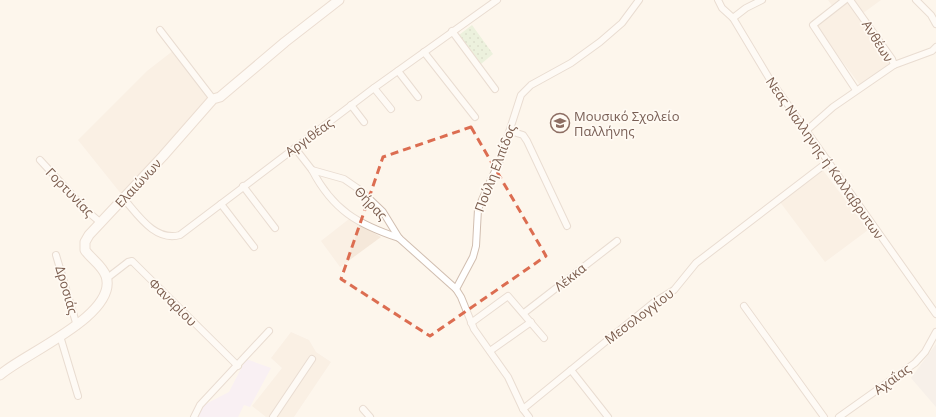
<svg xmlns="http://www.w3.org/2000/svg" width="936" height="417" viewBox="0 0 936 417" font-family="'Open Sans',sans-serif">
	<style>
		.residential { fill: #f5e8da }
		.industrial { fill: #efe9e4 }
		.education { fill: #f3e8fa }
		.park { fill: url(#park-dots) }
		.lines { fill: none; stroke-linecap: round; stroke-linejoin: round }
		.minor-casing { stroke: #d1beb0; stroke-width: 8 }
		.secondary-casing { stroke: #d6c0b0; stroke-width: 11 }
		.minor { stroke: #fff; stroke-width: 6 }
		.secondary { stroke: #fff; stroke-width: 9 }
		.marked { fill: none; stroke: #dc6d51; stroke-width: 3; stroke-dasharray: 8 5; stroke-linejoin: round }
		.labels { text-anchor: middle; dominant-baseline: central; stroke-width: 3.5; stroke-linejoin: round; paint-order: stroke }
		.street-label { font-size: 13px; fill: #7a5c4d; stroke: #fffaf3 }
		.education-label { font-size: 13px; fill: #785e54; stroke: #fffaf3; text-anchor: start }
	</style>
	<defs>
		<pattern id="park-dots" width="8" height="8" patternUnits="userSpaceOnUse"><rect width="8" height="8" fill="#d8ecc9"/><path d="M2 2h.1M6 6h.1" fill="none" stroke="#b4c2a5" stroke-width="1.8" stroke-linecap="round"/></pattern>
	</defs>
	<rect width="100%" height="100%" fill="#fdf6ec"/>
	<g class="residential">
		<polygon points="828,0 881,0 859,16 890,64 860,85 816,26 836,11"/>
		<polygon points="174,50 210,98 122,195 78,140 147,71"/>
		<polygon points="822,169 868,230 825,262 780,202"/>
		<polygon points="349,219 381,237 340,267 321,241"/>
		<polygon points="291,332 309,340 316,352 331,362 294,417 266,417 252,406 282,368 271,358"/>
	</g>
	<polygon class="industrial" points="936,344 936,407 911,378"/>
	<polygon class="education" points="246,359 271,368 250,407 244,405 238,417 196,417 202,406 229,392"/>
	<polygon class="park" points="472,25 493,54 481,64 459,35"/>
	<g class="lines">
		<defs>
			<g id="minor">
				<polyline points="718,0 722,8 733,18 769,78 936,314"/>
				<polyline points="845,0 813,25 856,90"/>
				<polyline points="916,0 931,15 936,24"/>
				<polyline points="733,18 746,8 762,0"/>
				<polyline points="160,30 213,99"/>
				<polyline points="452,31 495,89"/>
				<polyline points="424,52 475,117"/>
				<polyline points="894,65 932,51 936,47"/>
				<polyline points="398,71 418,97"/>
				<polyline points="374,88 391,109"/>
				<polyline points="351,105 364,122"/>
				<polyline points="807,130 833,107 894,65 892,59 850,0"/>
				<polyline points="510,131 523,135 527,141 567,226"/>
				<polyline points="295,148 312,170 344,179 360,190 383,212 399,238 456,289"/>
				<polyline points="40,160 87,211 101,223"/>
				<path d="M312,170C333,210 357,224 399,238"/>
				<polyline points="243,186 275,228"/>
				<path d="M124,199C138,215 155,242 180,235L374,88L497,0"/>
				<polyline points="221,204 254,247"/>
				<polyline points="56,255 77,326"/>
				<polyline points="106,279 128,262 132,261 238,366"/>
				<polyline points="744,306 824,417"/>
				<polyline points="524,313 617,241"/>
				<polyline points="471,323 508,296 544,338"/>
				<polyline points="60,336 78,396"/>
				<polyline points="490,351 531,322"/>
				<polyline points="571,370 608,417"/>
				<polyline points="363,409 370,417"/>
				<polyline points="523,409 653,303 674,290 696,263 829,161"/>
				<polyline points="194,417 200,405 269,331"/>
				<polyline points="273,417 312,359"/>
				<polyline points="529,417 523,409 508,377 474,329 461,297 456,289 473,257 476,246 478,209 500,160 521,95 531,85 571,63 600,42 622,23 639,0"/>
				<polyline points="839,417 915,363 925,352 936,332"/>
			</g>
			<path id="secondary" d="M0,375C23,354 119,315 106,276C102,265 91,259 85,250V242L89,235L163,156L213,99L220,97L285,42L339,0"/>
		</defs>
		<use href="#minor" class="minor-casing"/>
		<use href="#secondary" class="secondary-casing"/>
		<use href="#minor" class="minor"/>
		<use href="#secondary" class="secondary"/>
	</g>
	<path d="M0 0H936V417H0ZM471,127L546,256L430,336L341,279L383,157Z" fill="#fdf6ec" fill-opacity=".55" fill-rule="evenodd"/>
	<path class="marked" d="M471,127L546,256L430,336L341,279L383,157Z"/>
	<defs>
		<symbol id="school-ring" viewBox="-11 -11 22 22"><circle r="9.5" fill="#fffaf3" stroke="#8d6e63" stroke-width="1.5"/><path d="M0-5L7-2L0 1L-7-2ZM-4 1L0 2.5L4 1V4Q0 6-4 4Z" fill="#8d6e63"/></symbol>
	</defs>
	<g fill-rule="evenodd">
		<use href="#school-ring" x="549" y="112" width="22" height="22"/>
	</g>
	<g class="labels">
		<g class="street-label">
			<text transform="translate(878 41) rotate(58)">Ανθέων</text>
			<text transform="translate(309 137) rotate(-36)">Αργιθέας</text>
			<text transform="translate(825 158) rotate(55)">Νεας Nαλληνης ή Καλλαβρυτων</text>
			<text transform="translate(495 168) rotate(-69)">Πούλη Ελπίδος</text>
			<text transform="translate(138 183) rotate(-47)">Ελαιώνων</text>
			<text transform="translate(70 192) rotate(46)">Γορτυνίας</text>
			<text transform="translate(371 203) rotate(46)">Θήρας</text>
			<text transform="translate(570 277) rotate(-38)">Λέκκα</text>
			<text transform="translate(67 290) rotate(74)">Δροσιάς</text>
			<text transform="translate(173 302) rotate(45)">Φαναρίου</text>
			<text transform="translate(639 316) rotate(-37)">Μεσολογγίου</text>
			<text transform="translate(892 379) rotate(-36)">Αχαΐας</text>
		</g>
		<g class="education-label">
			<text x="574" y="116">Μουσικό Σχολείο<tspan x="574" dy="15">Παλλήνης</tspan></text>
		</g>
	</g>
</svg>
